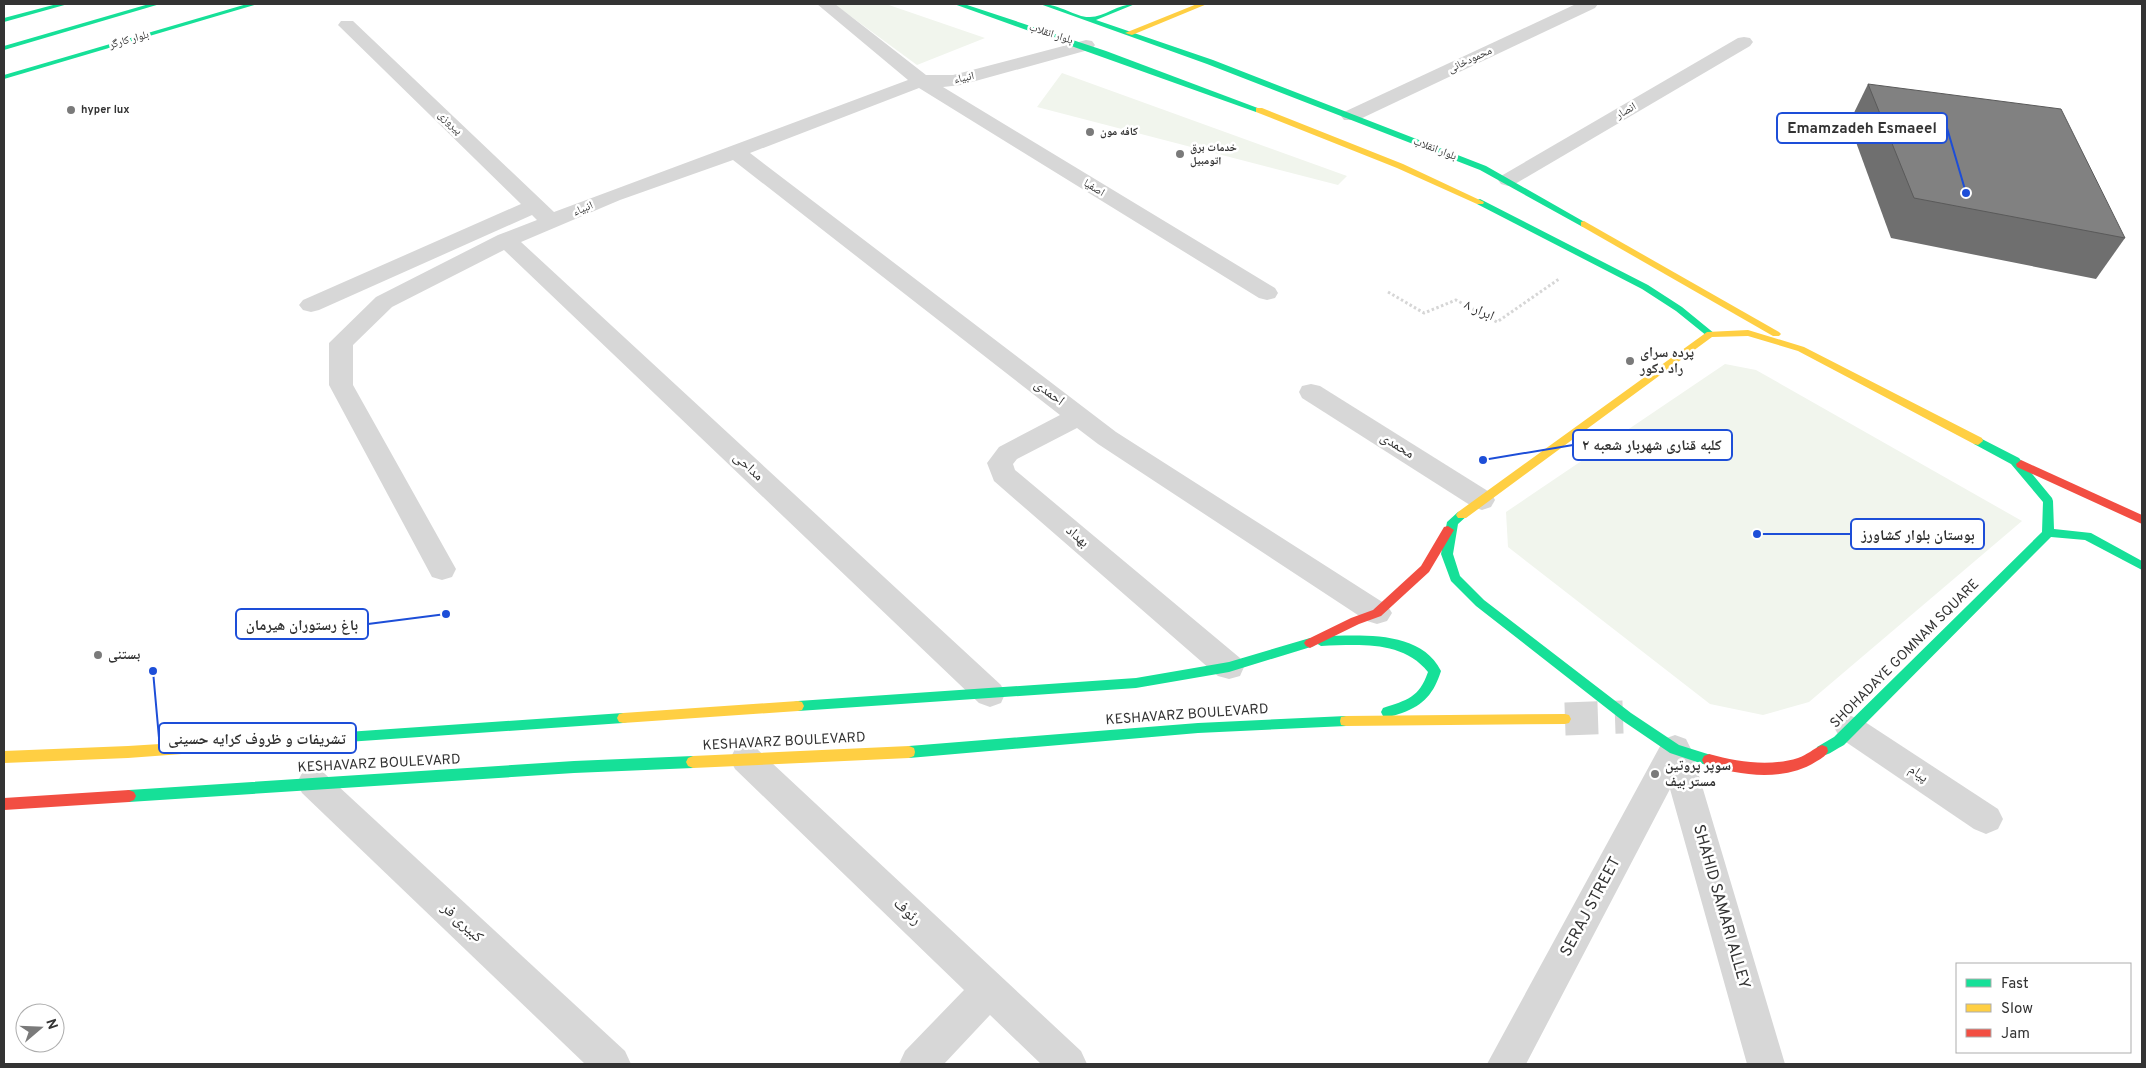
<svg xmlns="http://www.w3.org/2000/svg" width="2146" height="1068" viewBox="0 0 2146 1068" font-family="Overpass,'Noto Naskh Arabic',sans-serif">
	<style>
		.green { fill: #f1f5ed }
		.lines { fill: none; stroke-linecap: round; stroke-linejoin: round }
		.secondary-tunnel { stroke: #d6d6d6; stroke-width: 33; stroke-dasharray: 33 17; stroke-linecap: butt }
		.path { stroke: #d6d6d6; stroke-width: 3; stroke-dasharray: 2.5 2.5; stroke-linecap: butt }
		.street { fill: #d7d7d7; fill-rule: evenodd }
		.fast { fill: #16e098; fill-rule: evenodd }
		.slow { fill: #ffcf43; fill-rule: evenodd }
		.jam { fill: #f24e42; fill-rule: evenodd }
		.wall { fill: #6f6f6f }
		.building { fill: #818181; stroke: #5a5a5a }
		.poi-dot { fill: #7a7a7a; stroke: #fff; stroke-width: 2 }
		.labels { text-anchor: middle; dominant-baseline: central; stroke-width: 5; stroke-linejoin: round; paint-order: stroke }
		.far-street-label { font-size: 11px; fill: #333; stroke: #fff }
		.far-poi-label { font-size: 11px; font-weight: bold; fill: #333; stroke: #fff; text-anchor: start }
		.street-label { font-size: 14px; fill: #333; stroke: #fff }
		.poi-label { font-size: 14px; font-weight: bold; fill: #333; stroke: #fff; text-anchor: start }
		.near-street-label { font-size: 16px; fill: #333; stroke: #fff }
		.leader { fill: none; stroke: #1d4ed8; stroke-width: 2 }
		.callout-dot { fill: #1d4ed8; stroke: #fff; stroke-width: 2 }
		.callout { fill: #fff; stroke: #1d4ed8; stroke-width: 2 }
		.callout-label { font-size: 15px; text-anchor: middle; font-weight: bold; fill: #333 }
	</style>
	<rect width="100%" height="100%" fill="#fff"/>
	<g class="green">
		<polygon points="834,4 886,4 985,38 917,65"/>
		<polygon points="1062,73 1347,176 1338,185 1037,107"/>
		<polygon points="1725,364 1756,370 2022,521 1809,702 1763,715 1710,704 1508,547 1506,512"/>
	</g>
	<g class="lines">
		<polyline class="secondary-tunnel" points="1565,719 1623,717"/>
		<polyline class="path" points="1388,292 1424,313 1456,300 1497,322 1559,279"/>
		<g class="street">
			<polygon points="817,4 835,4 926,75 953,75 1086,40 1092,41 1095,45 1092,49 961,85 943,87 1275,288 1278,293 1275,298 1267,300 1259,298 919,88 750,153 1116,432 1387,605 1392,613 1387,621 1377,624 1367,621 1098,444 1077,428 1017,459 1013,464 1015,470 1240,658 1244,667 1240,676 1229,679 1218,676 994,481 987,463 999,447 1060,415 733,160 620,200 521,242 1001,685 1005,694 1001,703 990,707 979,703 504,250 392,307 353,345 353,385 456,569 452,577 442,580 432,577 329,385 329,343 376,297 498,235 537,220 532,215 319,310 311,312 303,310 299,305 303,300 521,204 338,25 341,21 353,21 554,212 908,80"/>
			<polygon points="1576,4 1598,4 1595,8 1358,120 1344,120 1341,116 1344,112"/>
			<polygon points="1744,37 1750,38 1753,42 1750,46 1515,184 1508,186 1501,184 1498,180 1501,176 1738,38"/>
			<polygon points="1311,384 1320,386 1491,493 1495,500 1491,507 1482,510 1473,507 1302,398 1299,392 1302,386"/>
			<polygon points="1851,716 1862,720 1998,809 2003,819 1998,829 1986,834 1974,829 1840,738 1835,729 1840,720"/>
			<polygon points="1675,735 1686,739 1691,749 1785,1064 1747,1064 1670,789 1526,1064 1487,1064 1664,739"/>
			<polygon points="746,745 757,749 1081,1051 1087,1064 1041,1064 990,1015 944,1064 899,1064 905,1051 964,990 735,769 730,759 735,749"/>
			<polygon points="313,769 324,773 625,1051 631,1064 585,1064 302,793 297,783 302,773"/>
		</g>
		<g class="fast">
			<polygon points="57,4 68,4 4,22 4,18"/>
			<polygon points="149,4 160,4 4,50 4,46"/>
			<polygon points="247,4 258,4 4,79 4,75"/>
			<polygon points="954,4 964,4 1106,51 1263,110 1256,112"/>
			<path d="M1040,4C1058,3 1077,18 1090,17C1104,17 1118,4 1135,4L1096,20L1213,60L1486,166L1588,224L1584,227L1581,226L1480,170L1207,64Z"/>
			<polygon points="1480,199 1648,285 1682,307 1715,334 1713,336 1707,336 1676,311 1642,289 1477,204 1477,200"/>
			<path d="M1978,437L2019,458L2052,498L2053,501L2054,529L2091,533L2142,561V570L2085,540L2051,537L1844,745C1836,749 1826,758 1817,755L1816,751L1817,747L1834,737L2042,532L2043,502L2011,464L1974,444L1973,441L1974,438Z"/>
			<polygon points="1462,511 1468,515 1458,524 1453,554 1460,576 1484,600 1631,713 1679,745 1714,756 1716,760 1714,764 1709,766 1670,753 1623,721 1476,606 1451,581 1441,554 1447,522 1458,512"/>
			<path d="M1321,636C1360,636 1420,629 1441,671C1434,693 1424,705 1402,713C1395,715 1389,718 1383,716L1381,712L1383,708C1407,700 1419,698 1428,672C1402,640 1359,645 1321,646L1316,643L1314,646L1229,672L1136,688L798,711L794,710L792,706L794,702L798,701L1136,678L1229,662L1310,638L1315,641L1317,638Z"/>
			<polygon points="623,713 627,714 629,718 627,722 623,723 289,746 284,745 283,741 284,737 289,736"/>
			<polygon points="1346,716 1351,717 1352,721 1351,725 1346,726 1198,733 909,758 904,756 903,752 904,748 909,746 1198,723"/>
			<polygon points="693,756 698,758 700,762 698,766 693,768 574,773 129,802 124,800 122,796 124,792 129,790 574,761"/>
		</g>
		<g class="slow">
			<polygon points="1197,4 1207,4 1132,35 1125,33"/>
			<polygon points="1256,108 1262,108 1403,164 1484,202 1483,204 1477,204 1397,168 1256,112"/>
			<polygon points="1584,221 1779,332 1781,334 1779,336 1773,336 1581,226 1581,222"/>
			<polygon points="1748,330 1804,347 1982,438 1983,441 1978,445 1974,444 1798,351 1748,336 1712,337 1466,518 1458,518 1456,515 1458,512 1707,332"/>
			<polygon points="798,701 802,702 804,706 802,710 798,711 623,723 619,722 617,718 619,714 623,713"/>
			<polygon points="1565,714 1569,715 1571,719 1569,723 1565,724 1346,726 1341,725 1340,721 1341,717 1346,716"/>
			<polygon points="289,736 294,737 295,741 294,745 289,746 128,758 4,763 4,751 128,746"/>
			<polygon points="909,746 914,748 915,752 914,756 909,758 693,768 688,766 686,762 688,758 693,756"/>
		</g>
		<g class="jam">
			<polygon points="2021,460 2142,515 2142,524 2017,467 2016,464"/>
			<polygon points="1448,526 1454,530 1429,572 1381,616 1359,624 1314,646 1310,648 1306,646 1304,643 1306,640 1351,618 1373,610 1421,566 1444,527"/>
			<path d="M1822,745L1827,747L1828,751C1826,756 1822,758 1817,761C1785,782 1739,776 1704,764L1702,760L1704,756L1709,754C1738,762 1769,767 1798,758C1807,755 1813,749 1822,745Z"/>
			<polygon points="129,790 134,792 136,796 134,800 129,802 4,810 4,798"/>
		</g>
	</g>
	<polygon class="wall" points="1868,84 2125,238 2096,279 1891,238 1849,123"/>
	<polygon class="building" points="1868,84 2061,109 2125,238 1914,198"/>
	<g class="poi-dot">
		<circle cx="71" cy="110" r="5"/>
		<circle cx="1090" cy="132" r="5"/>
		<circle cx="1180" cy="154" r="5"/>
		<circle cx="1630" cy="361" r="5"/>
		<circle cx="98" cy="655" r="5"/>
		<circle cx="1655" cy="774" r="5"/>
	</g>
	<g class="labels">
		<g class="far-street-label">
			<text transform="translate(1051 34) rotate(18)">بلوار انقلاب</text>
			<text transform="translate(129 40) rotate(-16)">بلوار کارگر</text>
			<text transform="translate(1470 60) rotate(-25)">محمودخانی</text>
			<text transform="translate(964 78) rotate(-12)">انبیاء</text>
			<text transform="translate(1626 111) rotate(-30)">انصار</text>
			<text transform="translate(450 123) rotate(44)">پیروزی</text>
			<text transform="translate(1435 149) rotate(21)">بلوار انقلاب</text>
			<text transform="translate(1094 188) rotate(31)">اصفیا</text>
			<text transform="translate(583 209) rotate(-23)">انبیاء</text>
		</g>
		<g class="far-poi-label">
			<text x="81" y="110">hyper lux</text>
			<text x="1100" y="132">کافه مون</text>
			<text x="1190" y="148">خدمات برق<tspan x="1190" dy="13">اتومبیل</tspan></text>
		</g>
		<g class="street-label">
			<text transform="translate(1479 311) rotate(24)">ابرار ۸</text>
			<text transform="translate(1049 393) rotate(37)">احمدی</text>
			<text transform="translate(1397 446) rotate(32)">محمدی</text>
			<text transform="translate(748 467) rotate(43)">مداحی</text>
			<text transform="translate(1077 537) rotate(41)">بهداد</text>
			<text transform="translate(1905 654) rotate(-45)">SHOHADAYE GOMNAM SQUARE</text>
			<text transform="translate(1187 715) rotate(-4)">KESHAVARZ BOULEVARD</text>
			<text transform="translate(784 742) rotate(-3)">KESHAVARZ BOULEVARD</text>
			<text transform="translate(379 764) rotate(-3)">KESHAVARZ BOULEVARD</text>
			<text transform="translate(1918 774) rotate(34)">پیام</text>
		</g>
		<g class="poi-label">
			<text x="1640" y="353">پرده سرای<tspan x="1640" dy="16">راد دکور</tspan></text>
			<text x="108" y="655">بستنی</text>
			<text x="1665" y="766">سوپر پروتین<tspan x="1665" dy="16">مستر بیف</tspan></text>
		</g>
		<g class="near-street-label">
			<text transform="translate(1591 907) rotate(-62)">SERAJ STREET</text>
			<text transform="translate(1721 907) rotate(74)">SHAHID SAMARI ALLEY</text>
			<text transform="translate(907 912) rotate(43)">رئوف</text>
			<text transform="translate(462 923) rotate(43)">کبیری فر</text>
		</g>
	</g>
	<path class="leader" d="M1966 193L1947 128M1483 460L1573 445M1757 534L1851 534M446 614L368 624M153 671L159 738"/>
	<g class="callout-dot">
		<circle cx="1966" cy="193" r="5"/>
		<circle cx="1483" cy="460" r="5"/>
		<circle cx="1757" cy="534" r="5"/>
		<circle cx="446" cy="614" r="5"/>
		<circle cx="153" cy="671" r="5"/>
	</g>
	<g class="callout">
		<rect x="1777" y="113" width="170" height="30" rx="5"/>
		<rect x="1573" y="430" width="159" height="30" rx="5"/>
		<rect x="1851" y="519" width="133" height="30" rx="5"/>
		<rect x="236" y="609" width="132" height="30" rx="5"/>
		<rect x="159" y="723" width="197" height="30" rx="5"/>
	</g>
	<g class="callout-label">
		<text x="1862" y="133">Emamzadeh Esmaeel</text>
		<text x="1652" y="450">کلبه قناری شهربار شعبه ۲</text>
		<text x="1918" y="540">بوستان بلوار کشاورز</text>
		<text x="302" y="630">باغ رستوران هیرمان</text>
		<text x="257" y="744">تشریفات و ظروف کرایه حسینی</text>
	</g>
	<rect width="2146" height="1068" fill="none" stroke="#333333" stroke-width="10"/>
	<rect x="1956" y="963" width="175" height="90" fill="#ffffff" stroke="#adadad"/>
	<rect x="1966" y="979" width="25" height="8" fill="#16e098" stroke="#adadad"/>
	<text x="2001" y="988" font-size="15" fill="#333333">Fast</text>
	<rect x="1966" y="1004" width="25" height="8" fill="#ffcf43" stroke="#adadad"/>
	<text x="2001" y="1013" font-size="15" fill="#333333">Slow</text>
	<rect x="1966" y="1029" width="25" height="8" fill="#f24e42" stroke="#adadad"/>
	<text x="2001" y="1038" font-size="15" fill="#333333">Jam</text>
	<g transform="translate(40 1028) rotate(71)"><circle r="24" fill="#ffffff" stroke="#adadad"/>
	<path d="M0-4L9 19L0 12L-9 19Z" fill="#7a7a7a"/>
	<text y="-8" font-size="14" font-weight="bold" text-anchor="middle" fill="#333333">N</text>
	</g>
</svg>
